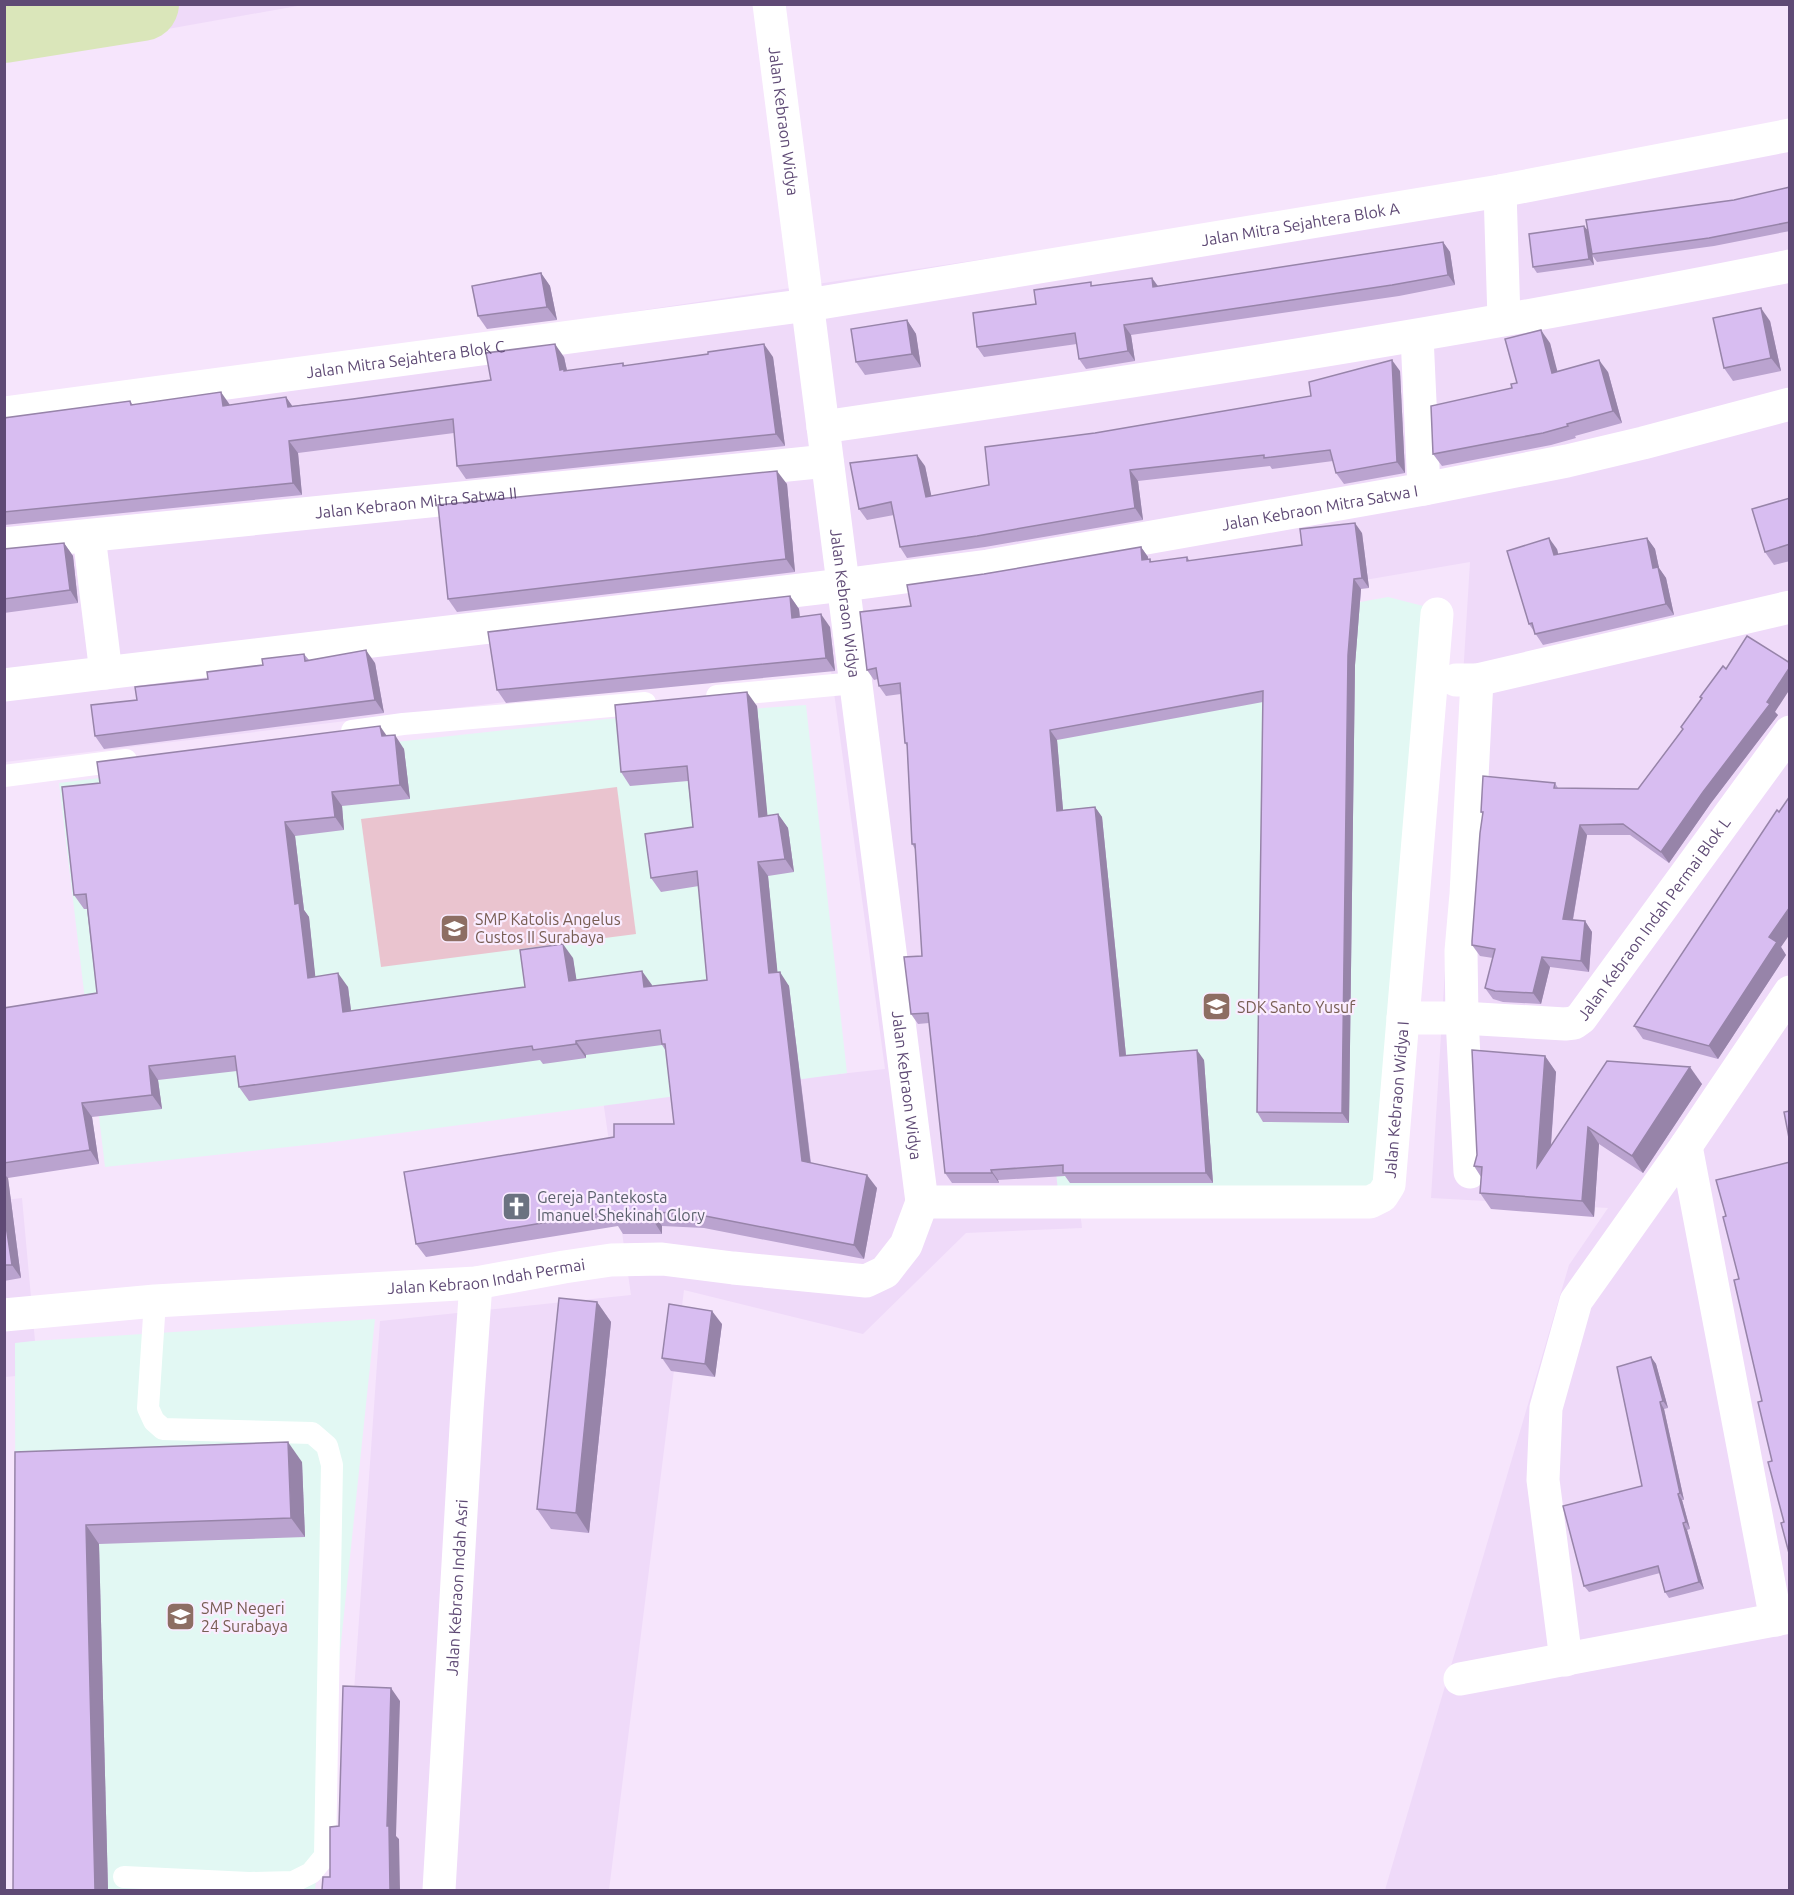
<svg xmlns="http://www.w3.org/2000/svg" width="1794" height="1895" viewBox="0 0 1794 1895" font-family="Ubuntu,sans-serif">
	<style>
		.residential { fill: #efdaf9 }
		.education { fill: #e2f8f3 }
		.green { fill: #eac4cf }
		.lines { fill: none; stroke-linecap: round; stroke-linejoin: round }
		.river { stroke: #dae6ba; stroke-width: 74 }
		.lane { stroke: #fff; stroke-width: 22 }
		.street { stroke: #fff; stroke-width: 33 }
		.wall { fill: #baa3cf }
		.shaded-wall { fill: #9784a9 }
		.building { fill: #d8bdf1; stroke: #9784a9; stroke-width: 1.5 }
		.labels { text-anchor: middle; dominant-baseline: central; stroke-width: 4.5; stroke-linejoin: round; paint-order: stroke }
		.street-label { font-size: 16px; fill: #5f4a75; stroke: #faecff }
		.education-label { font-size: 16px; fill: #785e54; stroke: #faecff; text-anchor: start }
		.worship-label { font-size: 16px; fill: #5b616d; stroke: #faecff; text-anchor: start }
	</style>
	<rect width="100%" height="100%" fill="#f6e5fc"/>
	<g class="residential">
		<polygon points="5,4 303,4 303,5 5,58"/>
		<polygon points="1789,125 1789,1890 1385,1890 1569,1265 1608,1208 1431,1198 1470,562 1014,640 1082,1228 966,1233 863,1334 684,1290 609,1890 340,1890 380,1321 631,1295 603,1100 885,1069 830,663 5,762 5,406 1497,182"/>
		<polygon points="22,1198 38,1374 5,1377 4,1200"/>
	</g>
	<g class="education">
		<polygon points="1388,597 1431,608 1373,1194 1059,1202 1022,821 999,667"/>
		<polygon points="806,705 847,1073 333,1142 105,1167 59,783 359,746 607,719"/>
		<polygon points="375,1319 315,1890 16,1890 15,1343 33,1341"/>
	</g>
	<polygon class="green" points="617,787 636,934 381,967 361,819"/>
	<g class="lines">
		<polyline class="river" points="4,26 142,4"/>
		<g class="lane">
			<polyline points="717,696 855,683"/>
			<polyline points="352,731 403,724 645,703"/>
			<polyline points="4,776 126,760"/>
			<polyline points="124,1877 249,1883 293,1882 311,1873 325,1856 332,1465 327,1446 312,1433 163,1429 154,1421 148,1408 155,1301"/>
		</g>
		<g class="street">
			<path id="s1" d="M769,4L922,1202"/>
			<polyline points="1500,191 1504,319"/>
			<polyline points="1417,336 1424,489"/>
			<path id="s2" d="M4,413L808,305L1500,191L1790,135"/>
			<path d="M823,427C1146,380 1469,331 1790,266"/>
			<polyline points="89,536 106,673"/>
			<path id="s3" d="M4,544L827,461"/>
			<polyline points="1456,680 1477,680 1790,607"/>
			<path id="s4" d="M4,685L843,585L988,566L1424,489L1567,461L1643,443L1790,404"/>
			<path id="s5" d="M1403,1018H1462L1565,1024L1574,1023L1581,1018L1790,732"/>
			<polyline points="1686,1146 1776,1620"/>
			<polyline points="1470,1172 1462,1018 1461,951 1466,894 1477,680"/>
			<path id="s6" d="M922,1202H1370L1382,1196L1389,1185L1437,614"/>
			<path id="s7" d="M4,1315L155,1301L476,1283L564,1267L611,1260L662,1259L733,1268L866,1281L885,1272L906,1245L922,1202"/>
			<polyline points="1566,1660 1543,1480 1546,1408 1576,1301 1686,1146 1790,992"/>
			<polyline points="1460,1679 1790,1617"/>
			<path id="s8" d="M439,1890L467,1410L476,1283"/>
		</g>
	</g>
	<g class="wall">
		<polygon points="1790,187 1790,231 1714,246 1597,262 1592,255 1594,265 1537,273 1533,267 1584,226 1588,231 1764,194"/>
		<polygon points="1443,242 1450,252 1455,285 1399,296 1131,335 1135,361 1086,369 1079,359 1077,344 984,357 977,347 1036,304 1093,286 1152,278 1158,286"/>
		<polygon points="541,273 550,286 557,320 487,329 478,316"/>
		<polygon points="907,320 916,334 921,367 865,375 856,362"/>
		<polygon points="1770,321 1781,371 1733,381 1724,368"/>
		<polygon points="1550,343 1557,372 1608,372 1622,423 1575,436 1576,438 1551,445 1442,466 1433,454 1512,388"/>
		<polygon points="564,357 567,371 623,363 625,366 773,357 785,446 466,479 457,466 454,433 298,453 302,495 4,525 4,418 130,401 133,405 230,405 286,397 292,406 353,399 491,380"/>
		<polygon points="1400,371 1405,473 1344,484 1336,473 1333,461 1272,469 1270,466 1138,481 1143,520 985,547 907,558 900,547 894,515 867,520 859,509 925,466 931,496 989,485 1095,433 1311,396"/>
		<polygon points="787,484 795,572 457,612 448,599"/>
		<polygon points="1790,498 1790,561 1774,565 1765,552"/>
		<polygon points="1362,533 1369,588 1361,589 1355,665 1349,1123 1263,1122 1257,1112 1263,702 1057,740 1063,810 1095,807 1102,817 1126,1055 1204,1060 1213,1183 1070,1183 1065,1176 998,1180 999,1183 952,1183 945,1173 929,1023 918,1024 911,1014 922,956 915,849 912,844 907,746 905,743 901,694 886,696 879,686 878,679 874,680 867,670 911,606 984,574 1141,547 1148,557 1148,559 1150,559 1152,562 1187,557 1190,561 1302,545"/>
		<polygon points="1647,538 1655,549 1659,568 1666,578 1674,615 1543,645 1529,624 1557,549 1558,554"/>
		<polygon points="64,543 73,556 78,603 4,613 4,549"/>
		<polygon points="790,596 799,609 800,617 830,627 835,671 506,703 497,690"/>
		<polygon points="304,654 309,660 375,663 384,713 104,749 95,736 137,700 208,679 263,665"/>
		<polygon points="1700,697 1775,712 1778,715 1711,803 1669,863 1630,835 1587,835 1573,920 1585,921 1592,932 1589,972 1550,967 1541,1004 1503,1002 1493,999 1485,988 1493,958 1480,956 1472,945 1483,815 1481,812 1555,783 1558,788 1638,789 1683,729 1681,727 1701,699"/>
		<polygon points="757,706 767,816 778,814 788,828 794,872 768,876 777,972 789,986 811,1163 877,1188 864,1259 704,1228 662,1226 662,1234 623,1234 618,1226 426,1257 416,1244 614,1137 674,1124 666,1051 662,1045 586,1055 586,1058 543,1064 540,1060 249,1101 239,1087 237,1071 158,1080 162,1109 92,1117 99,1164 8,1178 21,1278 4,1281 4,1008 97,993 87,909 84,909 74,895 100,783 387,736 404,749 410,799 342,806 344,830 295,836 304,910 309,917 315,977 348,987 351,1011 525,987 573,958 576,980 652,985 652,986 707,980 699,886 661,892 651,878 693,827 688,781 630,786 621,772"/>
		<polygon points="1781,947 1786,955 1718,1059 1643,1039 1634,1026"/>
		<polygon points="1545,1056 1556,1072 1551,1146 1607,1061 1702,1084 1643,1173 1599,1144 1594,1217 1491,1209 1480,1193 1481,1177 1474,1166"/>
		<polygon points="597,1302 611,1322 589,1533 551,1529 537,1509"/>
		<polygon points="722,1324 715,1377 671,1371 662,1358"/>
		<polygon points="1651,1357 1656,1364 1668,1408 1664,1409 1684,1500 1682,1500 1690,1529 1687,1530 1704,1589 1669,1598 1665,1592 1660,1573 1589,1592 1584,1586 1642,1486"/>
		<polygon points="15,1452 302,1462 305,1537 99,1544 108,1890 13,1890"/>
	</g>
	<g class="shaded-wall">
		<polygon points="1584,226 1589,232 1594,265 1589,259"/>
		<polygon points="1443,242 1450,252 1455,285 1448,275"/>
		<polygon points="541,273 550,286 557,320 547,307"/>
		<polygon points="1152,278 1159,288 1153,287"/>
		<polygon points="1761,308 1770,321 1781,371 1771,358"/>
		<polygon points="907,320 916,334 921,367 912,354"/>
		<polygon points="1124,325 1131,335 1135,361 1128,351"/>
		<polygon points="1541,330 1550,343 1561,385 1552,373"/>
		<polygon points="555,344 564,357 568,375 560,370"/>
		<polygon points="764,344 773,357 785,446 776,434"/>
		<polygon points="1392,360 1400,371 1405,473 1397,462"/>
		<polygon points="1599,360 1608,372 1622,423 1613,411"/>
		<polygon points="221,392 230,405 223,406"/>
		<polygon points="286,397 295,410 288,407"/>
		<polygon points="289,441 298,453 302,495 293,483"/>
		<polygon points="917,455 925,466 934,508 926,497"/>
		<polygon points="1130,470 1138,481 1143,520 1135,508"/>
		<polygon points="777,471 787,484 795,572 786,559"/>
		<polygon points="1355,523 1362,533 1369,588 1362,578"/>
		<polygon points="1549,538 1557,549 1561,566 1554,555"/>
		<polygon points="1647,538 1655,549 1659,568 1666,578 1674,615 1666,604 1653,568"/>
		<polygon points="64,543 73,556 78,603 70,590"/>
		<polygon points="1141,547 1148,557 1149,570 1142,560"/>
		<polygon points="1354,579 1361,589 1355,665 1349,1123 1342,1113 1348,655"/>
		<polygon points="790,596 799,609 801,631 792,618"/>
		<polygon points="821,614 830,627 835,671 826,658"/>
		<polygon points="366,650 375,663 384,713 375,700"/>
		<polygon points="1790,667 1790,689 1775,712 1778,715 1711,803 1669,863 1661,852 1767,702"/>
		<polygon points="747,692 757,706 769,831 759,817"/>
		<polygon points="380,726 389,739 382,736"/>
		<polygon points="1050,730 1057,740 1064,821 1057,811"/>
		<polygon points="395,735 404,749 410,799 400,785"/>
		<polygon points="332,792 342,806 344,830 335,817"/>
		<polygon points="1095,807 1102,817 1127,1066 1120,1056"/>
		<polygon points="778,814 788,828 794,872 785,859"/>
		<polygon points="285,822 295,836 304,910 309,917 317,992 308,978 295,904"/>
		<polygon points="1580,825 1587,835 1571,930 1563,919"/>
		<polygon points="758,862 768,876 779,987 769,973"/>
		<polygon points="1790,907 1790,934 1781,947 1786,955 1718,1059 1709,1046 1769,937"/>
		<polygon points="1585,921 1592,932 1589,972 1581,961"/>
		<polygon points="563,944 573,958 579,995 569,981"/>
		<polygon points="1542,957 1550,967 1541,1004 1533,993"/>
		<polygon points="642,971 652,985 654,1001 644,987"/>
		<polygon points="780,972 789,986 812,1175 802,1161"/>
		<polygon points="338,973 348,987 353,1026 343,1012"/>
		<polygon points="576,1041 586,1055 586,1058 576,1044"/>
		<polygon points="1197,1050 1204,1060 1213,1183 1206,1173"/>
		<polygon points="1545,1056 1556,1072 1548,1184 1537,1167"/>
		<polygon points="149,1066 158,1080 162,1109 152,1095"/>
		<polygon points="1690,1067 1702,1084 1643,1173 1632,1156"/>
		<polygon points="82,1103 92,1117 99,1164 90,1150"/>
		<polygon points="1588,1127 1599,1144 1594,1217 1582,1201"/>
		<polygon points="991,1170 998,1180 999,1183 992,1173"/>
		<polygon points="4,1174 8,1178 21,1278 12,1265 4,1213"/>
		<polygon points="867,1175 877,1188 864,1259 854,1245"/>
		<polygon points="653,1212 662,1226 662,1234 653,1220"/>
		<polygon points="597,1302 611,1322 589,1533 576,1513"/>
		<polygon points="712,1311 722,1324 715,1377 705,1364"/>
		<polygon points="1651,1357 1656,1364 1668,1408 1663,1401"/>
		<polygon points="1660,1402 1664,1409 1684,1500 1680,1493"/>
		<polygon points="288,1442 302,1462 305,1537 291,1518"/>
		<polygon points="1678,1494 1682,1500 1690,1529 1686,1522"/>
		<polygon points="1683,1523 1687,1530 1704,1589 1699,1582"/>
		<polygon points="86,1525 99,1544 108,1890 95,1890"/>
		<polygon points="391,1688 400,1701 396,1836 399,1839 400,1890 390,1890 387,1826"/>
	</g>
	<g class="building">
		<polygon points="1790,187 1790,222 1709,238 1592,254 1586,220 1734,200"/>
		<polygon points="1584,226 1589,259 1533,267 1529,234"/>
		<polygon points="1443,242 1448,275 1392,285 1124,325 1128,351 1079,359 1075,333 977,347 973,313 1036,304 1034,290 1091,282 1091,286 1152,278 1153,287"/>
		<polygon points="541,273 547,307 478,316 472,286"/>
		<polygon points="1761,308 1771,358 1724,368 1713,318"/>
		<polygon points="907,320 912,354 856,362 851,329"/>
		<polygon points="1541,330 1552,373 1599,360 1613,411 1567,424 1568,426 1543,433 1433,454 1431,406 1512,388 1511,384 1517,383 1505,339"/>
		<polygon points="555,344 560,370 564,369 564,371 623,363 623,366 708,354 708,352 764,344 776,434 457,466 453,419 289,441 293,483 4,512 4,418 130,401 131,405 221,392 223,406 286,397 288,407 353,399 491,380 486,353"/>
		<polygon points="1392,360 1397,462 1336,473 1330,450 1264,458 1264,455 1130,470 1135,508 977,536 900,547 891,502 859,509 850,463 917,455 926,497 989,485 985,447 1095,433 1311,396 1309,382"/>
		<polygon points="777,471 786,559 448,599 438,505"/>
		<polygon points="1790,498 1790,544 1765,552 1752,509"/>
		<polygon points="1355,523 1362,578 1354,579 1348,655 1342,1113 1257,1112 1263,691 1050,730 1057,811 1095,807 1120,1056 1197,1050 1206,1173 1063,1173 1063,1165 991,1170 992,1173 945,1173 928,1013 911,1014 904,957 922,956 915,844 912,844 907,743 905,743 900,683 879,686 876,668 867,670 860,612 911,606 907,585 984,574 1141,547 1142,560 1150,559 1150,562 1187,557 1187,561 1302,545 1300,529"/>
		<polygon points="1549,538 1554,555 1647,538 1653,568 1658,567 1666,604 1535,634 1532,623 1529,624 1507,551"/>
		<polygon points="64,543 70,590 4,599 4,549"/>
		<polygon points="790,596 792,618 821,614 826,658 497,690 488,632"/>
		<polygon points="1747,636 1790,663 1790,667 1767,702 1770,704 1703,792 1661,852 1623,824 1580,825 1563,919 1585,921 1581,961 1542,957 1533,993 1495,991 1485,988 1495,949 1472,945 1472,941 1480,833 1483,812 1481,812 1483,776 1555,783 1554,788 1638,789 1683,729 1681,727 1702,698 1700,697 1723,666 1726,669"/>
		<polygon points="366,650 375,700 95,736 91,705 137,700 135,687 208,679 207,672 263,665 262,659 304,654 305,661"/>
		<polygon points="747,692 759,817 778,814 785,859 758,862 769,973 780,972 802,1161 867,1175 854,1245 695,1214 653,1212 653,1220 614,1220 614,1211 416,1244 404,1172 614,1137 614,1124 674,1124 665,1044 662,1044 660,1030 576,1041 576,1044 533,1050 532,1046 239,1087 235,1056 149,1066 152,1095 82,1103 90,1150 4,1163 4,1008 97,993 86,894 74,895 62,787 100,783 97,762 380,726 382,736 395,735 400,785 332,792 335,817 285,822 295,904 299,903 308,978 338,973 343,1012 525,987 520,950 563,944 569,981 642,971 644,987 707,980 697,871 651,878 645,834 693,827 687,766 621,772 615,705"/>
		<polygon points="1790,796 1790,907 1769,937 1777,942 1709,1046 1634,1026 1777,810 1779,812"/>
		<polygon points="1472,1050 1545,1056 1537,1167 1607,1061 1690,1067 1632,1156 1588,1127 1582,1201 1480,1193 1482,1167 1474,1166 1477,1155"/>
		<polygon points="1790,1111 1790,1143 1784,1112"/>
		<polygon points="1790,1162 1790,1557 1781,1523 1784,1522 1768,1462 1772,1461 1758,1402 1762,1401 1734,1280 1739,1279 1723,1217 1726,1216 1716,1180"/>
		<polygon points="4,1213 12,1265 4,1265"/>
		<polygon points="559,1298 597,1302 576,1513 537,1509"/>
		<polygon points="669,1304 712,1311 705,1364 662,1358"/>
		<polygon points="1651,1357 1663,1401 1660,1402 1680,1493 1678,1494 1686,1522 1683,1523 1699,1582 1665,1592 1658,1566 1584,1586 1563,1506 1642,1486 1617,1367"/>
		<polygon points="288,1442 291,1518 86,1525 95,1890 13,1890 15,1452"/>
		<polygon points="343,1686 391,1688 387,1826 389,1826 390,1890 322,1890 323,1877 330,1877 330,1827 339,1826"/>
	</g>
	<defs>
		<symbol id="school-square" viewBox="-11 -11 22 22"><rect x="-9" y="-9" width="18" height="18" rx="4" fill="#8d6e63" stroke="#faecff"/><path d="M0-5L7-2L0 1L-7-2ZM-4 1L0 2.5L4 1V4Q0 6-4 4Z" fill="#fff"/></symbol>
		<symbol id="church-square" viewBox="-11 -11 22 22"><rect x="-9" y="-9" width="18" height="18" rx="4" fill="#6b7280" stroke="#faecff"/><path d="M-1.2-6h2.4v3.5h3.3v2.4h-3.3V6h-2.4V-.1h-3.3v-2.4h3.3Z" fill="#fff"/></symbol>
	</defs>
	<g fill-rule="evenodd">
		<use href="#school-square" x="438" y="912" width="33" height="33"/>
		<use href="#school-square" x="1200" y="990" width="33" height="33"/>
		<use href="#church-square" x="500" y="1190" width="33" height="33"/>
		<use href="#school-square" x="164" y="1600" width="33" height="33"/>
	</g>
	<g class="labels">
		<g class="street-label">
			<text stroke="none"><textPath href="#s1" startOffset="118">Jalan Kebraon Widya</textPath></text>
			<text stroke="none"><textPath href="#s2" startOffset="1310">Jalan Mitra Sejahtera Blok A</textPath></text>
			<text stroke="none"><textPath href="#s2" startOffset="405">Jalan Mitra Sejahtera Blok C</textPath></text>
			<text stroke="none"><textPath href="#s3" startOffset="414">Jalan Kebraon Mitra Satwa II</textPath></text>
			<text stroke="none"><textPath href="#s4" startOffset="1328">Jalan Kebraon Mitra Satwa I</textPath></text>
			<text stroke="none"><textPath href="#s1" startOffset="604">Jalan Kebraon Widya</textPath></text>
			<text stroke="none"><textPath href="#s5" startOffset="303">Jalan Kebraon Indah Permai Blok L</textPath></text>
			<text stroke="none"><textPath href="#s1" startOffset="1090">Jalan Kebraon Widya</textPath></text>
			<text stroke="none"><textPath href="#s6" startOffset="560">Jalan Kebraon Widya I</textPath></text>
			<text stroke="none"><textPath href="#s7" startOffset="484">Jalan Kebraon Indah Permai</textPath></text>
			<text stroke="none"><textPath href="#s8" startOffset="303">Jalan Kebraon Indah Asri</textPath></text>
		</g>
		<g class="education-label">
			<text x="475" y="919">SMP Katolis Angelus<tspan x="475" dy="18">Custos II Surabaya</tspan></text>
			<text x="1237" y="1007">SDK Santo Yusuf</text>
			<text x="201" y="1608">SMP Negeri<tspan x="201" dy="18">24 Surabaya</tspan></text>
		</g>
		<g class="worship-label">
			<text x="537" y="1197">Gereja Pantekosta<tspan x="537" dy="18">Imanuel Shekinah Glory</tspan></text>
		</g>
	</g>
	<rect width="1794" height="1895" fill="none" stroke="#5f4a75" stroke-width="12"/>
</svg>
